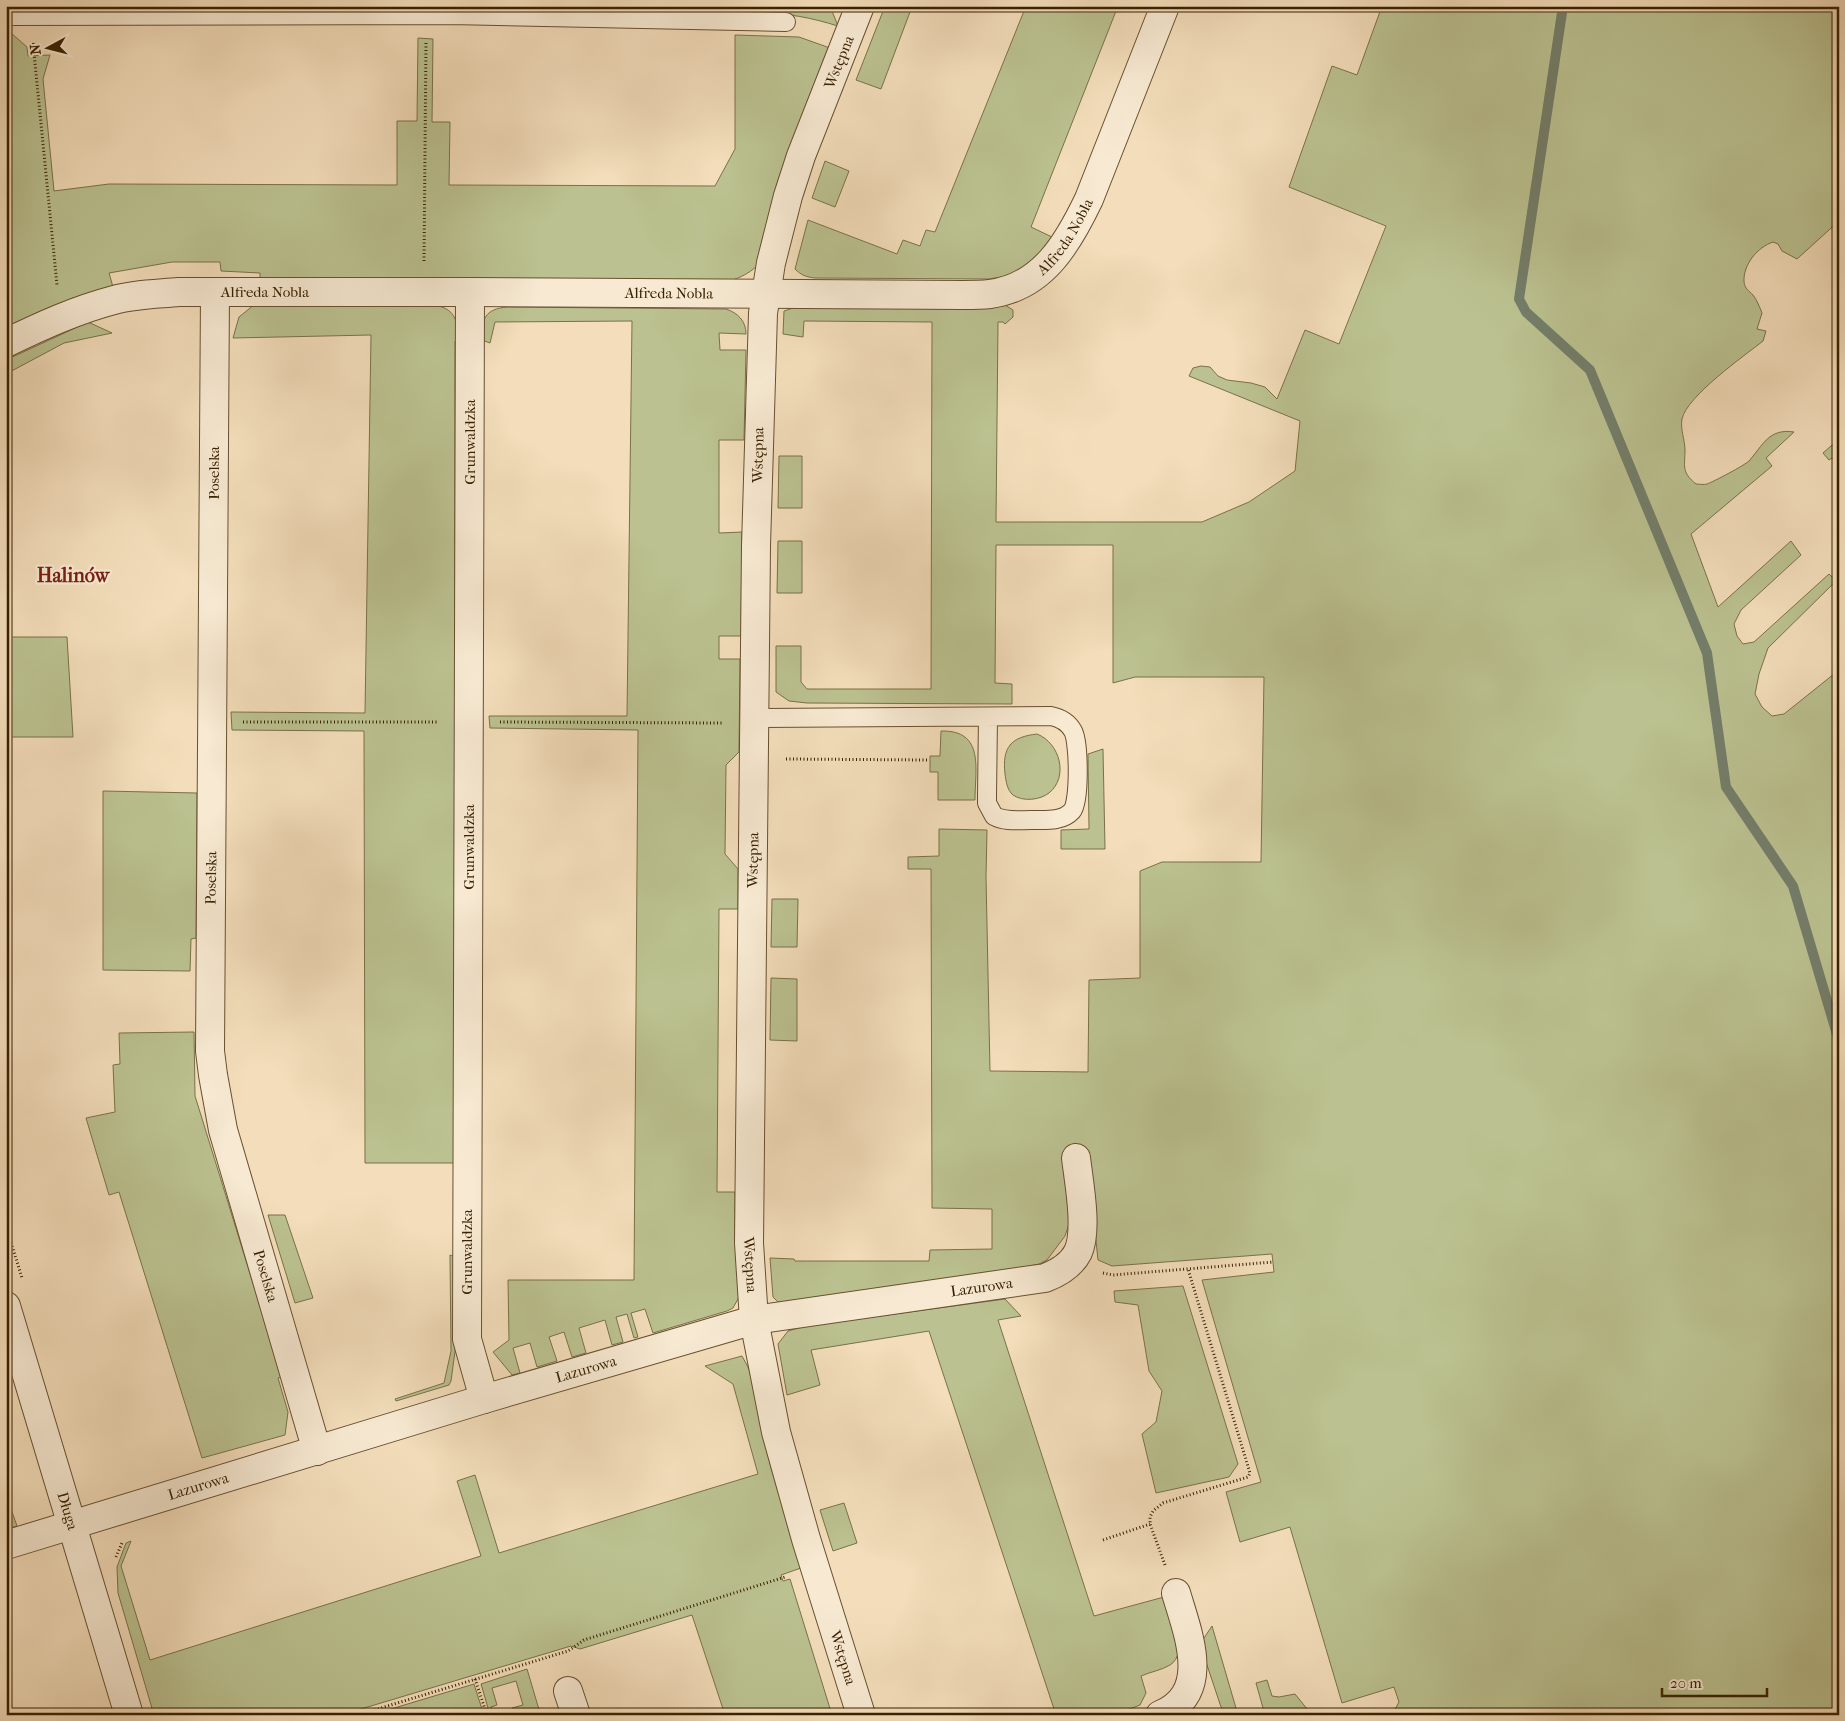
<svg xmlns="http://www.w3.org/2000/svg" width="1845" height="1721" viewBox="0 0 1845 1721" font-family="'IM FELL French Canon',serif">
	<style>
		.green { fill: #bbc190; stroke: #7a7148 }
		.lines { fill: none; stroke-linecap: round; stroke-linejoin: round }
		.stream { stroke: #747e6a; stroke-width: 10 }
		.lane-casing { stroke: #68502f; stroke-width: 20 }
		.street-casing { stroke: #68502f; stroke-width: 30 }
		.path { stroke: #392101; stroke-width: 3; stroke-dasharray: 1 2.5; stroke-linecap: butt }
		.lane { stroke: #f7e9d2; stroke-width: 18 }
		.street { stroke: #f7e9d2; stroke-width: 28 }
		.labels { text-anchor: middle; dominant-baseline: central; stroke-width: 4.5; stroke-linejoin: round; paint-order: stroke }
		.street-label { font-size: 15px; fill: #392101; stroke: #f7e9d2 }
		.district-label { font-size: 20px; font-weight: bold; fill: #7a1f14; stroke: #f7e9d2 }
	</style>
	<rect width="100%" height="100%" fill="#f3ddba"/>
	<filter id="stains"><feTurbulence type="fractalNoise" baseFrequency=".004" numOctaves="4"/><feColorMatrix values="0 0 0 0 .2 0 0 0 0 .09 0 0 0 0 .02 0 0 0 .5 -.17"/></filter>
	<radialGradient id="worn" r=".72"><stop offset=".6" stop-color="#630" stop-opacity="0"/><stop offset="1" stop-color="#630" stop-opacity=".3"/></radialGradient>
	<g class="green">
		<polygon points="636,6 672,6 669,10 639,10"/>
		<path d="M755,6H830L838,26C812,18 788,13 760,13Z"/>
		<polygon points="885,6 895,6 910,12 881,89 856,80"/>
		<path d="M1026,6H1118L1031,227L1054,238L1021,271L1006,276L989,279L815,278C806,277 801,275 795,269L808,220L897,254L903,240L920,246L926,230L935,232Z"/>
		<path d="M1382,6H1839V221L1797,259L1782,251L1778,244L1773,242C1758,247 1743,264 1744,282C1745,289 1749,291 1753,295C1757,300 1760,308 1762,313L1757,329L1766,331L1763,341C1744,356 1687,396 1682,419C1680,429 1685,440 1685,450C1685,466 1681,472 1696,484C1699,484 1704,485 1707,484C1713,482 1745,465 1749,461C1763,445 1769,428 1794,432L1766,458L1772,466L1691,534L1718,607L1791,541L1801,555L1741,610L1734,624L1737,636L1743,644L1754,642L1829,574L1836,581L1768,648L1759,674L1755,694L1762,707L1772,716L1784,714L1839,670V1715H1392L1399,1702L1394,1687L1342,1703L1290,1527L1240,1542L1226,1492L1261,1482L1202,1280L1274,1272L1272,1254L1112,1266L1098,1260L1087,1155L1070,1200L1069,1224L1065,1236L1047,1260L1039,1264L987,1275L779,1303L773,1297L770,1258L794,1259L795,1261H929L930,1250L992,1249V1209L932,1208L931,869H908V857L939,856V829L987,830L986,877L990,1071L1088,1072L1089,980L1140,978V871L1162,862H1261L1264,677H1135L1113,683V545H996L995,683L1012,684V704L807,703L789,701L776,692V646H801V682L807,689H931L932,322L804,321L803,337L783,334L784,311L796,307L1002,303L1013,310V317L1005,324L1003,322H998L996,522H1202L1249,502L1295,471L1300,421L1189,376L1193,368L1201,366L1210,367L1218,376L1227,380L1251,383L1265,387L1277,399L1305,330L1339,344L1386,226L1289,187L1332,66L1357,75Z"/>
		<path d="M11,33L27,47L28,56L50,55L43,79L54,191L109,184L397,185V121H417L418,38L433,39L432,122H450L449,185L715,186L735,149V35L799,37L830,48L757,266C748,274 741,277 730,281L260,278V273L221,271L220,262H172L109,273L113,287L73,298L6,331V217L8,216L6,209V34Z"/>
		<polygon points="825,161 849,171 835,207 812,198"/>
		<path d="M255,304L433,305C456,308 457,321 460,341H455L454,1163H365L364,731L232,730L231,712L365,713L371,335L233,338L239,317Z"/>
		<path d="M507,307L726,309C738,313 746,321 746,334L719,333L720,350H746L744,440H719V533L742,532L741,636H719V659H740L739,752L726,765L725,854L738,869V909H719L717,1192H735V1232L739,1297L733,1308L727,1311L653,1333L645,1309L631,1313L638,1337L634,1338L627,1314L616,1317L623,1342L612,1345L605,1320L579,1328L586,1353L572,1357L564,1332L549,1337L557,1361L537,1367L530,1343L513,1348L520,1373L512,1375L493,1352L509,1340L508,1280H634L638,730L490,728L489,716H627L632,321L495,322L490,343L482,340C481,319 485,309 507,307Z"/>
		<polygon points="88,322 112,333 64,343 6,374 6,360"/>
		<polygon points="1839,439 1839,458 1835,461 1832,458 1829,460 1823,453"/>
		<polygon points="779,456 802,456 802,508 778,508"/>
		<polygon points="778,541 802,541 802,593 777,593"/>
		<polygon points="6,637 67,637 73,737 6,737"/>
		<path d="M941,731C985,730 975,769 975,800H938V772H930V756H940Z"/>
		<path d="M1037,734C1060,743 1069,777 1049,793C1040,800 1023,802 1013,795C1007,790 1006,781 1005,774C1002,747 1011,737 1037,734Z"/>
		<polygon points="1103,749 1105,849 1061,849 1061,830 1089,829 1088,754"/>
		<polygon points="103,791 197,793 196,938 191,939 190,971 103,970"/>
		<polygon points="772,899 798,899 797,947 771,947"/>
		<polygon points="771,978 797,979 797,1041 770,1040"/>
		<polygon points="194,1032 195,1096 282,1377 278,1378 288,1412 285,1435 202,1458 119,1192 109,1195 86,1118 115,1112 113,1065 120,1064 119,1033"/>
		<polygon points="268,1215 285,1215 313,1298 295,1303"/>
		<polygon points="450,1255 455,1257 456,1344 451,1381 449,1385 396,1401 395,1399 444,1383 451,1351"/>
		<polygon points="1183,1286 1238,1464 1229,1477 1156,1493 1142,1434 1156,1422 1162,1391 1149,1371 1138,1305 1115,1302 1114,1291"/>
		<path d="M1005,1299L1021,1316L998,1320L1094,1616L1164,1597C1169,1614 1190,1653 1170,1665C1162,1670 1150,1672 1141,1676L1146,1693L1140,1705L1114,1715H1056L929,1331L811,1350L820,1385L787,1395L778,1344L788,1331L806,1326Z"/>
		<polygon points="742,1356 748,1367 752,1378 770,1464 801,1568 781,1575 783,1581 790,1579 832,1715 725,1715 692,1615 580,1649 571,1646 341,1715 154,1715 118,1593 117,1567 126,1543 131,1541 121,1566 150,1660 481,1556 457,1481 475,1475 499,1553 758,1474 733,1384 705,1366"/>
		<polygon points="844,1503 857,1543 833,1551 820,1510"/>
		<polygon points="11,1509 17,1526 6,1529 6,1511"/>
		<polygon points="1212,1626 1238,1715 1227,1715 1221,1707 1200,1644"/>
		<polygon points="527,1669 540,1713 513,1715 512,1708 523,1705 516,1681 492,1688 497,1705 491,1707 493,1715 371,1715 474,1684 482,1709 488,1708 481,1684"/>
		<polygon points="1267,1680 1272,1696 1279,1697 1295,1694 1312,1715 1265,1715 1256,1683"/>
	</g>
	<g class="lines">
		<polyline class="stream" points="1563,6 1519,299 1526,312 1590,370 1707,653 1726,787 1793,886 1839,1041"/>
		<defs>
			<g id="lane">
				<polyline points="6,16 451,15 786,22"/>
				<path d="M755,718L1051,716C1061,718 1068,722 1073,731C1079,742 1080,801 1072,811C1062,822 1045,820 1031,820C1019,820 1005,822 994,816L987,803V796L988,717"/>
			</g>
			<g id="street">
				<path id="s1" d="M860,6L801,156L788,196L771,263L763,313L756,546L749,1243L754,1320L776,1432L806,1539L861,1715"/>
				<path id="s2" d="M215,292L210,1051L213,1075L223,1130L317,1451"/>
				<polyline points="470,292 467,1339 484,1399"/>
				<path id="s3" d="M6,343C41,326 76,310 114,300C135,294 157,294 179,292H470L963,295C972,295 981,295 990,294C1043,287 1068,243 1089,199L1165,6"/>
				<path id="s4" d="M6,1306L129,1715"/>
				<path id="s5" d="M6,1545L484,1399L754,1320L1045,1278C1058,1273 1071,1266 1078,1252C1088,1230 1079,1183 1076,1158"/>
				<polyline points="568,1691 576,1715"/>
				<path d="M1160,1715C1213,1693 1188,1634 1176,1593"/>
			</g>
		</defs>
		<use href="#lane" class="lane-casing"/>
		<use href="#street" class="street-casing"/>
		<g class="path">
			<polyline points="33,43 57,285"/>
			<polyline points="424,261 426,42"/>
			<polyline points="243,722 437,722"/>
			<polyline points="500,722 722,723"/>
			<polyline points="786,759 929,760"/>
			<polyline points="6,1226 22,1278"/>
			<polyline points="1103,1273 1113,1275 1273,1262"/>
			<polyline points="1103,1540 1150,1524"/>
			<polyline points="116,1557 122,1543"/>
			<polyline points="1165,1565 1150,1524 1150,1517 1153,1511 1163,1503 1248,1477 1250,1473 1188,1269"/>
			<polyline points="475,1679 485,1709"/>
			<polyline points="358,1715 568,1651 584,1640 785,1577"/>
		</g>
		<use href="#lane" class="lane"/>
		<use href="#street" class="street"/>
	</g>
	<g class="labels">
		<g class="street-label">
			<text transform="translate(839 62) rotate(-68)">Wstępna</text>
			<text stroke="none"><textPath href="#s3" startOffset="1092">Alfreda Nobla</textPath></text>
			<text stroke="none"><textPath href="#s3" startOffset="268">Alfreda Nobla</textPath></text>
			<text stroke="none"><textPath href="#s3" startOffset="672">Alfreda Nobla</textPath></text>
			<text transform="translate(470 442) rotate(-90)">Grunwaldzka</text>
			<text transform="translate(758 455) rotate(-89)">Wstępna</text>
			<text transform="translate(214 473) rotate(-90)">Poselska</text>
			<text transform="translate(469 847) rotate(-90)">Grunwaldzka</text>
			<text transform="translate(753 860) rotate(-89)">Wstępna</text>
			<text transform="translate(211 878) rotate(-89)">Poselska</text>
			<text transform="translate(467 1252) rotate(-90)">Grunwaldzka</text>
			<text stroke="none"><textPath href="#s1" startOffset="1275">Wstępna</textPath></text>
			<text stroke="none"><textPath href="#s2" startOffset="991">Poselska</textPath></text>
			<text stroke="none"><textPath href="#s5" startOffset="1011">Lazurowa</textPath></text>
			<text stroke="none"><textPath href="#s5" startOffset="606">Lazurowa</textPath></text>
			<text stroke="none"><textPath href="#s5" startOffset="201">Lazurowa</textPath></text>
			<text stroke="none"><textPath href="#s4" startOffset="214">Długa</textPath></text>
			<text stroke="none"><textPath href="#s1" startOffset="1680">Wstępna</textPath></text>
		</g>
		<g class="district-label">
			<text x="73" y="575">Halinów</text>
		</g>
	</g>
	<rect width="1845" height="1721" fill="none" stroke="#f3ddba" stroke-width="25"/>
	<rect x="8" y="8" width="1830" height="1706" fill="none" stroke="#392101" stroke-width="2.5"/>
	<rect x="12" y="12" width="1820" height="1696" fill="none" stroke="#392101"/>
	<g transform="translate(48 48) rotate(263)" stroke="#f7e9d2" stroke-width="4" paint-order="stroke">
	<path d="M0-4L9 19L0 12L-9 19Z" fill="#392101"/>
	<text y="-8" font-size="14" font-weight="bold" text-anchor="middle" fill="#392101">N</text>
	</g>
	<path d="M1662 1688v8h105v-8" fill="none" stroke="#392101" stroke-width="2.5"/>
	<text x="1670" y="1688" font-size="15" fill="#392101" stroke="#f7e9d2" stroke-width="4" paint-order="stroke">20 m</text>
	<rect width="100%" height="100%" filter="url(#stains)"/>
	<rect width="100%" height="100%" fill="url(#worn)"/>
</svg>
